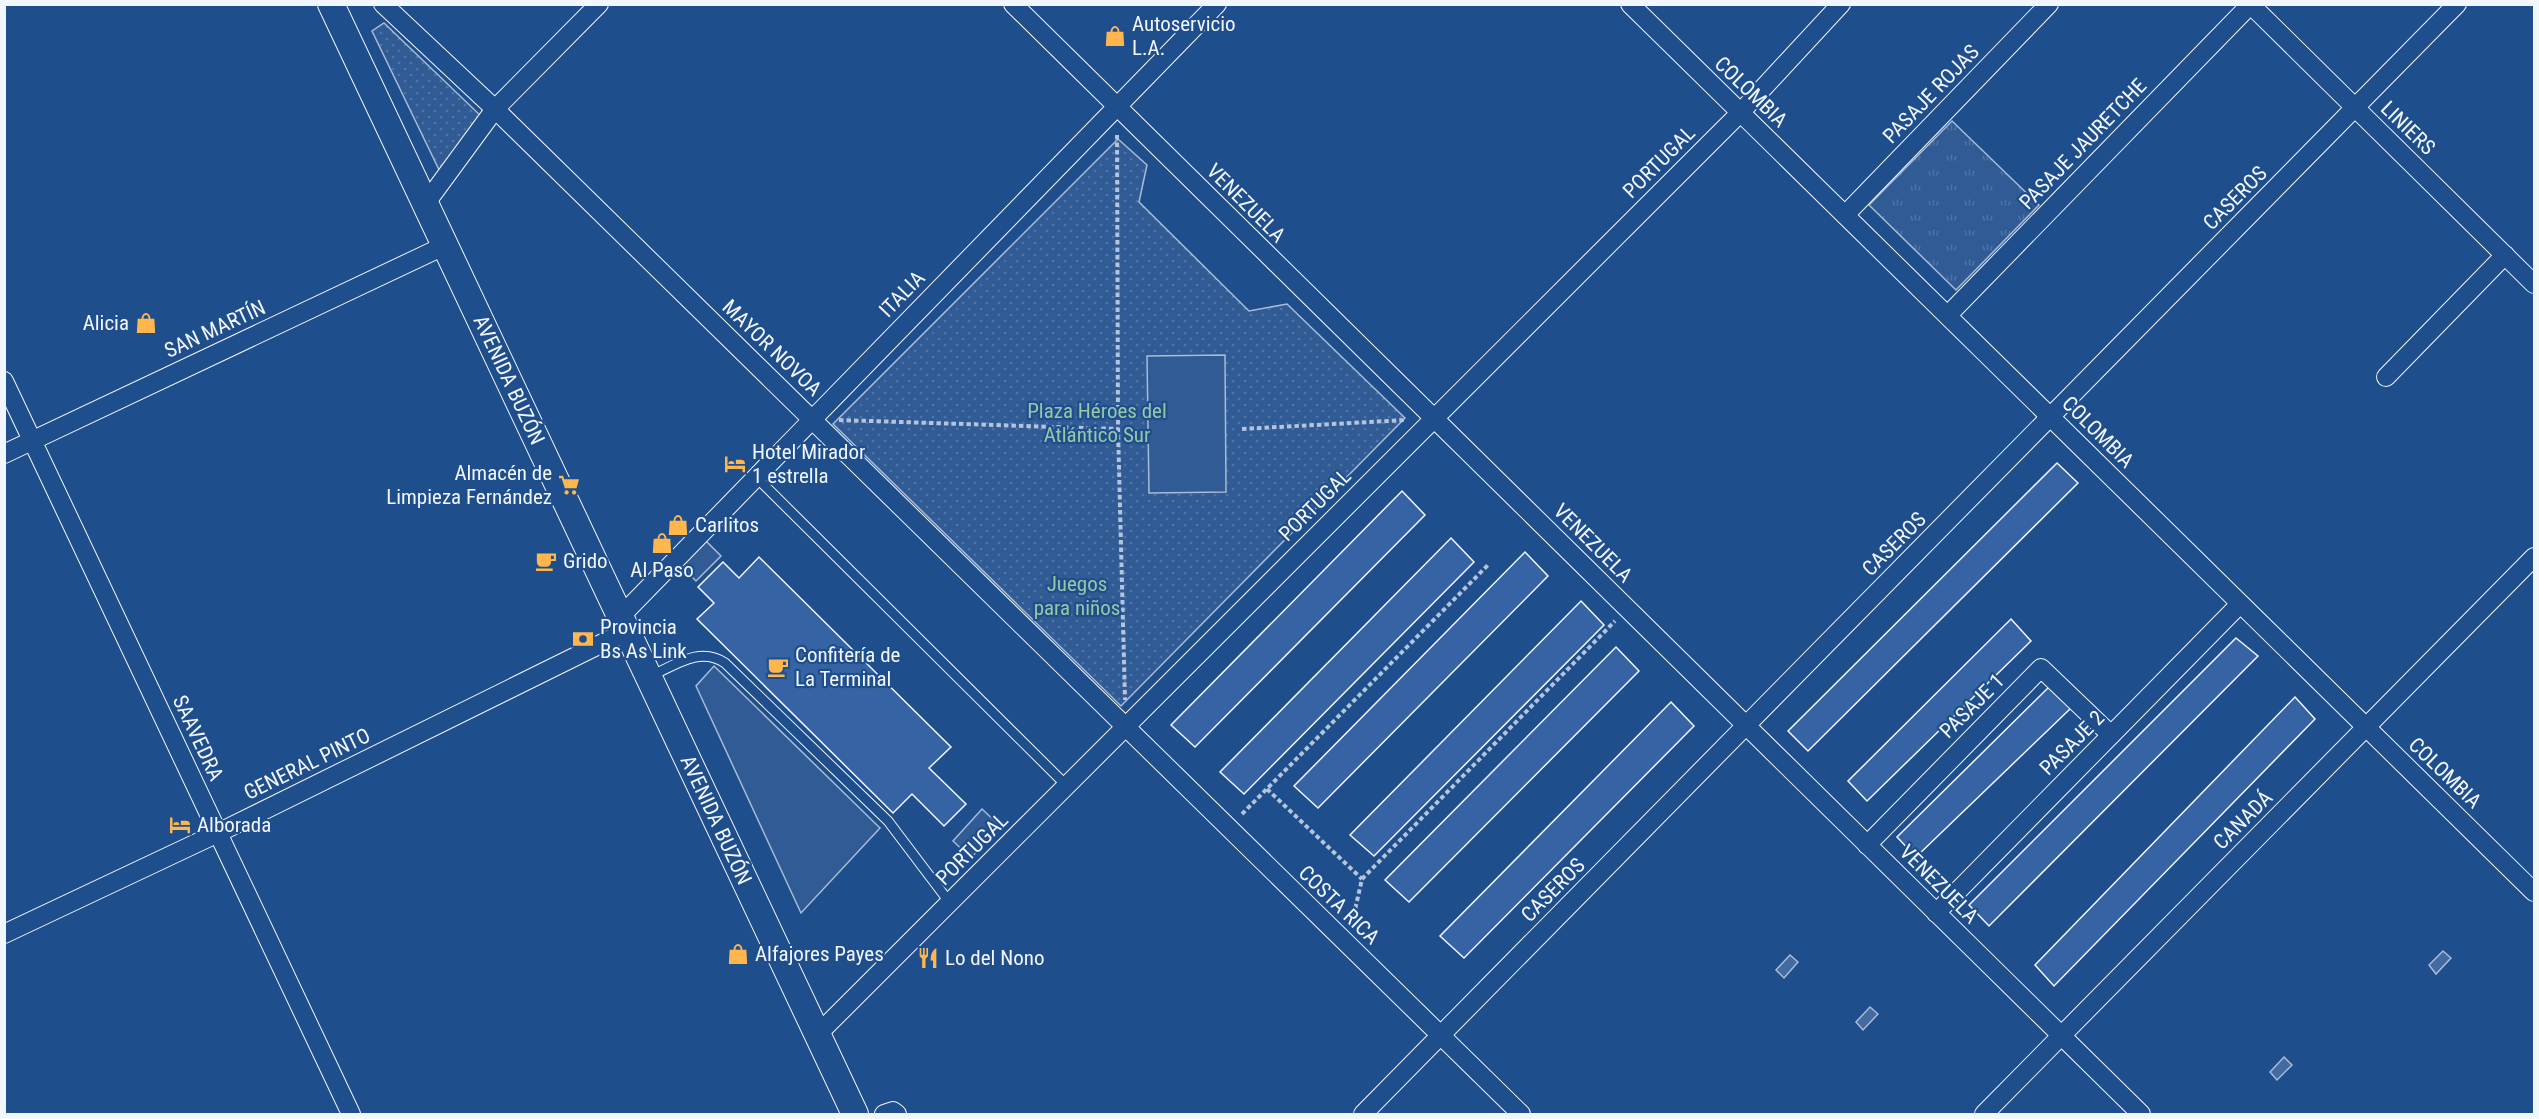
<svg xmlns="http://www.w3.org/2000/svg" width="2539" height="1119" viewBox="0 0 2539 1119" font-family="'Roboto Condensed',sans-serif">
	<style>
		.grass { fill: url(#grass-tufts); stroke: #a8bbd7; stroke-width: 1.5 }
		.park { fill: url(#park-dots); stroke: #a8bbd7; stroke-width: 1.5 }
		.built { fill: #305b95; stroke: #a8bbd7; stroke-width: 1.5 }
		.water { fill: #446ba0; stroke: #a8bbd7; stroke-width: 1.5 }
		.building { fill: #3563a3; stroke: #f2f6ff; stroke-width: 1.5 }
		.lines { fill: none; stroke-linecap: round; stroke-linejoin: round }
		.lane-casing { stroke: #f2f6ff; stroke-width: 11 }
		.street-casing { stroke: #f2f6ff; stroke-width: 20 }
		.secondary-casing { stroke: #f2f6ff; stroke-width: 28 }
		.path { stroke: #b3c4dc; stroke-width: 4; stroke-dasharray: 4.5 3; stroke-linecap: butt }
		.lane { stroke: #1f4e8c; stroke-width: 9 }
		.street { stroke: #1f4e8c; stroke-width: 18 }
		.secondary { stroke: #1f4e8c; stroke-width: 26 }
		.labels { text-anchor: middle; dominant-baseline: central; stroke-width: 4.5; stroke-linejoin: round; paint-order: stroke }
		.poi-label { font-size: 21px; fill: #f2f6ff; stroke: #1f4e8c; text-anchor: start }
		.street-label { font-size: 21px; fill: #f2f6ff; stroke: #1f4e8c }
		.park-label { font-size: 21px; fill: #97c8a6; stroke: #1f4e8c }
	</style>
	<defs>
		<pattern id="grass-tufts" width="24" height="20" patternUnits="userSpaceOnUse" patternTransform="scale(1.5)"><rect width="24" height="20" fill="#305b95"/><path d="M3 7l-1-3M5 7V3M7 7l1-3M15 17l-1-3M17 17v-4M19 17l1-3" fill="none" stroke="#4e73a5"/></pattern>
		<pattern id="park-dots" width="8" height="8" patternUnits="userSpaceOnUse" patternTransform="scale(1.5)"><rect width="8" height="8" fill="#305b95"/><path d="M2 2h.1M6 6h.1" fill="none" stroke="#4e73a5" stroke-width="1.8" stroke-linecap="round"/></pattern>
	</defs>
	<rect width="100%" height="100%" fill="#1f4e8c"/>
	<polygon class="grass" points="1952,121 2039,205 1956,290 1869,205"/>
	<g class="park">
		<polygon points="384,23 482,117 443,178 372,31"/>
		<polygon points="1118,139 1147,165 1139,202 1249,311 1287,304 1405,418 1121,706 833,424"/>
	</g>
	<g class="built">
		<polygon points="1225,355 1226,492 1149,493 1147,356"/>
		<polygon points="706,541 721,556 696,581 681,566"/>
		<polygon points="714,666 880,828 801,913 696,686"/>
		<polygon points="982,809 1000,826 971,858 953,841"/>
	</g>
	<g class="water">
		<polygon points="2443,951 2451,958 2436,974 2429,965"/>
		<polygon points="1790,955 1798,962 1784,978 1776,970"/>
		<polygon points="1870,1007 1878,1014 1863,1030 1856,1022"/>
		<polygon points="2284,1057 2292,1065 2277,1080 2270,1072"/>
	</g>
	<g class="building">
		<polygon points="2057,463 2078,483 1808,751 1788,731"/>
		<polygon points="1402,491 1425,515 1195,747 1171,725"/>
		<polygon points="1451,538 1474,562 1244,794 1220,772"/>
		<polygon points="1525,552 1548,576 1318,808 1294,786"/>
		<polygon points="759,557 951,747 929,768 966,804 944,826 912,794 893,813 697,619 714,603 698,587 723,562 739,578"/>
		<polygon points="1581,601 1604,625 1374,856 1350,835"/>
		<polygon points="2011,619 2031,641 1867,801 1848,781"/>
		<polygon points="2236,638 2258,656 1989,926 1969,905"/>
		<polygon points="1616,647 1639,671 1409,902 1385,880"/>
		<polygon points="2049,687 2071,708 1916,857 1897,837"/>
		<polygon points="2295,697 2315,719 2054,986 2035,965"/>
		<polygon points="1671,702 1694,726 1464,958 1440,936"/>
	</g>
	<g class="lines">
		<defs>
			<g id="lane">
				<polyline points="756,477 1067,786"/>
				<path d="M651,676C675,665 700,646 725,663L888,821L950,903"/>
			</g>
			<g id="street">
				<polyline points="383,4 495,109 1521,1114"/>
				<polyline points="1013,4 2141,1114"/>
				<polyline points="1630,4 2534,892"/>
				<polyline points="2250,4 2534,284"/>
				<polyline points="426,203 495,109 599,4"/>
				<polyline points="1845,215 2049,4"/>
				<polyline points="1948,315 2250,5"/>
				<polyline points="2386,377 2505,255"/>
				<polyline points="4,381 351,1114"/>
				<polyline points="4,454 446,245"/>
				<polyline points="621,616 1217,4"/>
				<polyline points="1867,845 2041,668 2111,735"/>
				<polyline points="1936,913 2240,604"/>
				<polyline points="4,934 218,833 627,631"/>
				<polyline points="817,1035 1740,113 1841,4"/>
				<polyline points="884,1114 893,1111 897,1114"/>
				<polyline points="1363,1114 2457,4"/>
				<polyline points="1984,1114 2534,557"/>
			</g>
			<polyline id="secondary" points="331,4 855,1114"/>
		</defs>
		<use href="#lane" class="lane-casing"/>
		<use href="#street" class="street-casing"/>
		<use href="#secondary" class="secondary-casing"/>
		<g class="path">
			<polyline points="1117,135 1118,429 1125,700"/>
			<polyline points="839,420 1118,429"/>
			<polyline points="1242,429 1406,420"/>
			<polyline points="1267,789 1362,879"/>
			<polyline points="1242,814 1489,564"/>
			<polyline points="1352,923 1362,879 1615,621"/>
		</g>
		<use href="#lane" class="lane"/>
		<use href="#street" class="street"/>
		<use href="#secondary" class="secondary"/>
	</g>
	<defs>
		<symbol id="shop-bare" viewBox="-9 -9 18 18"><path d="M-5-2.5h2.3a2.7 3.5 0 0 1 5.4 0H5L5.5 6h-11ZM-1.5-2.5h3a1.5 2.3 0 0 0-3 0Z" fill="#ffb74d" stroke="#1f4e8c" stroke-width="2.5" paint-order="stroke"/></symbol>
		<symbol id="hotel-bare" viewBox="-9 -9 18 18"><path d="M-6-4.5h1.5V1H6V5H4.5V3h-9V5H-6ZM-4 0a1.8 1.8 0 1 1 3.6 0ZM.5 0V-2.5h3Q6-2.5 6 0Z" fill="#ffb74d" stroke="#1f4e8c" stroke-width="2.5" paint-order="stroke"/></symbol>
		<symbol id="supermarket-bare" viewBox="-9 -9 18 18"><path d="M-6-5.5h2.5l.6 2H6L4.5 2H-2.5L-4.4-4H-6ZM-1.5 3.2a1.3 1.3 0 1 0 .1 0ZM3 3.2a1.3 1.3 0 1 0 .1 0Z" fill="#ffb74d" stroke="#1f4e8c" stroke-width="2.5" paint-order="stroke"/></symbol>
		<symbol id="cafe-bare" viewBox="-9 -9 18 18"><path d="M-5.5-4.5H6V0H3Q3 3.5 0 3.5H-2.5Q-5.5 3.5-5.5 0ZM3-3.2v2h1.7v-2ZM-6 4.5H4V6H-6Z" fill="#ffb74d" stroke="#1f4e8c" stroke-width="2.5" paint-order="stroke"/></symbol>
		<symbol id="bank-bare" viewBox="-9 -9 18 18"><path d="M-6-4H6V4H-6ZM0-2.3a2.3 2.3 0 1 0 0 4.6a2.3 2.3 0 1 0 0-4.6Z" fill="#ffb74d" stroke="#1f4e8c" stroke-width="2.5" paint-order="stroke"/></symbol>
		<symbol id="restaurant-bare" viewBox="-9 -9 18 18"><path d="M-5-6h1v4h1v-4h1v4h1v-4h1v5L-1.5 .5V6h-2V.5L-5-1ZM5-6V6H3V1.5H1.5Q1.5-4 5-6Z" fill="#ffb74d" stroke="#1f4e8c" stroke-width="2.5" paint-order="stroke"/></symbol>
	</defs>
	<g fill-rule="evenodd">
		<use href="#shop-bare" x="1100" y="21" width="30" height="30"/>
		<use href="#shop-bare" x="131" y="308" width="30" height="30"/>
		<use href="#hotel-bare" x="720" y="449" width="30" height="30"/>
		<use href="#supermarket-bare" x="554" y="470" width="30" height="30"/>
		<use href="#shop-bare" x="663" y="510" width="30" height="30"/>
		<use href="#shop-bare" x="647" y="528" width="30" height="30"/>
		<use href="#cafe-bare" x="531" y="546" width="30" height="30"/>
		<use href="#bank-bare" x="568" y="624" width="30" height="30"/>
		<use href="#cafe-bare" x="763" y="652" width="30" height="30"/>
		<use href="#hotel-bare" x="165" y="810" width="30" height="30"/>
		<use href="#shop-bare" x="723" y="939" width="30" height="30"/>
		<use href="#restaurant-bare" x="913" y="943" width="30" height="30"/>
	</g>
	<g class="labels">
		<g class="poi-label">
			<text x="1132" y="24">Autoservicio<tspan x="1132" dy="24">L.A.</tspan></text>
			<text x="129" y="323" text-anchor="end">Alicia</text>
			<text x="752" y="452">Hotel Mirador<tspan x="752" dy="24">1 estrella</tspan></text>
			<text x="552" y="473" text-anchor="end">Almacén de<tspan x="552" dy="24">Limpieza Fernández</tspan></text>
			<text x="695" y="525">Carlitos</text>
			<text x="563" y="561">Grido</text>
			<text x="662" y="570" text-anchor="middle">Al Paso</text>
			<text x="600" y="627">Provincia<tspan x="600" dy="24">Bs As Link</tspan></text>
			<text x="795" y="655">Confitería de<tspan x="795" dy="24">La Terminal</tspan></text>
			<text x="197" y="825">Alborada</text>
			<text x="755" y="954">Alfajores Payes</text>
			<text x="945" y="958">Lo del Nono</text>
		</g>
		<g class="street-label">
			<text transform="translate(1751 92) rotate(44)">COLOMBIA</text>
			<text transform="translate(1931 94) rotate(-46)">PASAJE ROJAS</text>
			<text transform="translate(2408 128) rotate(44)">LINIERS</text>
			<text transform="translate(2083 144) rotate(-46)">PASAJE JAURETCHE</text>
			<text transform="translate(1659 162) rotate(-45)">PORTUGAL</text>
			<text transform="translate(2235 198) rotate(-45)">CASEROS</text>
			<text transform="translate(1246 203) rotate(45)">VENEZUELA</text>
			<text transform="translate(902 294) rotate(-46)">ITALIA</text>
			<text transform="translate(215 329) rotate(-25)">SAN MARTÍN</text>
			<text transform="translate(772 348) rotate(44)">MAYOR NOVOA</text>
			<text transform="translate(509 380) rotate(65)">AVENIDA BUZÓN</text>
			<text transform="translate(2098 432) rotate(45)">COLOMBIA</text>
			<text transform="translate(1315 505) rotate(-45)">PORTUGAL</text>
			<text transform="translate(1593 543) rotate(45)">VENEZUELA</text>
			<text transform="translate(1894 544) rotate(-45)">CASEROS</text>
			<text transform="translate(1972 706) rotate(-45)">PASAJE 1</text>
			<text transform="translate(198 738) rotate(65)">SAAVEDRA</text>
			<text transform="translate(2072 743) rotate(-45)">PASAJE 2</text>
			<text transform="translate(307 764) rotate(-26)">GENERAL PINTO</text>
			<text transform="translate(2445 773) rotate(44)">COLOMBIA</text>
			<text transform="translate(716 820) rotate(65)">AVENIDA BUZÓN</text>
			<text transform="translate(2243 820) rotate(-45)">CANADÁ</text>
			<text transform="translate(972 849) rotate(-45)">PORTUGAL</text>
			<text transform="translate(1939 884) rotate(45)">VENEZUELA</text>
			<text transform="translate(1553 890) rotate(-45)">CASEROS</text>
			<text transform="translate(1339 905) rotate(44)">COSTA RICA</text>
		</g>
		<g class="park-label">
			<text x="1097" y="411">Plaza Héroes del<tspan x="1097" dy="24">Atlántico Sur</tspan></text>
			<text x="1077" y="584">Juegos<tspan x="1077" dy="24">para niños</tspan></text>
		</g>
	</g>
	<rect width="2539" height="1119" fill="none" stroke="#f2f6ff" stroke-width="12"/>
</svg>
